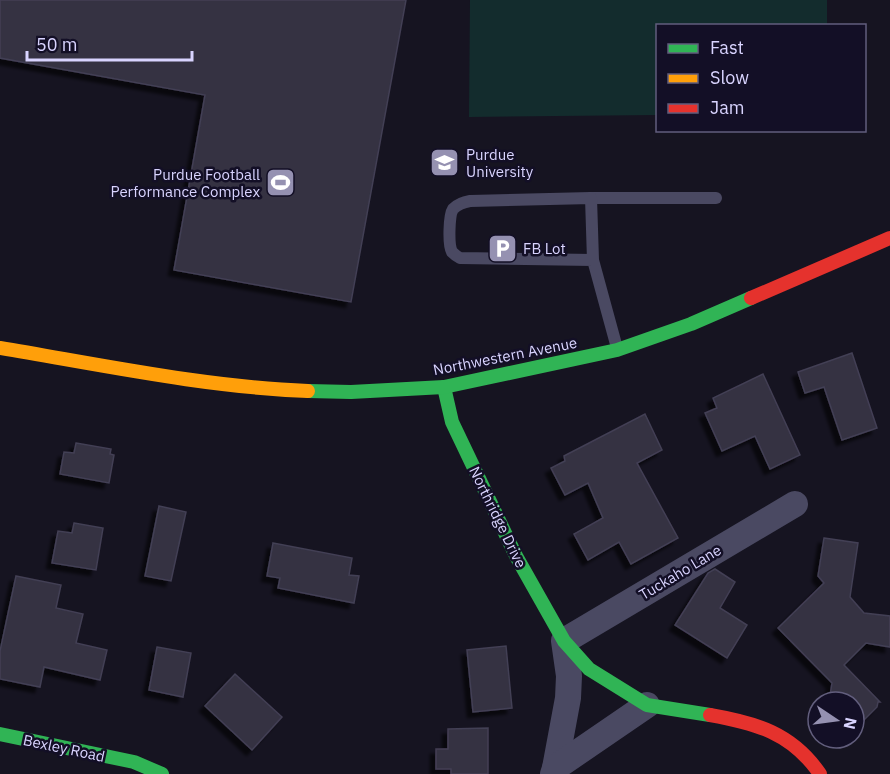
<svg xmlns="http://www.w3.org/2000/svg" width="890" height="774" viewBox="0 0 890 774" font-family="'IBM Plex Sans',sans-serif">
	<style>
		.green { fill: #132c2d }
		.building { fill: #343243; stroke: #433f54; stroke-width: 1.5; filter: url(#shadow) }
		.lines { fill: none; stroke-linecap: round; stroke-linejoin: round }
		.lane { stroke: #4a4962; stroke-width: 12 }
		.street { stroke: #4a4962; stroke-width: 26 }
		.fast { stroke: #30b455; stroke-width: 14 }
		.slow { stroke: #ff9f0a; stroke-width: 14 }
		.jam { stroke: #e5322d; stroke-width: 14 }
		.labels { text-anchor: middle; dominant-baseline: central; stroke-width: 5; stroke-linejoin: round; paint-order: stroke }
		.poi-label { font-size: 15px; fill: #d9d4ff; stroke: #130f26; text-anchor: start }
		.street-label { font-size: 15px; fill: #d9d4ff; stroke: #130f26 }
	</style>
	<defs>
		<filter id="shadow"><feDropShadow dx="-5.5" dy="5.5" stdDeviation="1.5" flood-color="#0009"/></filter>
	</defs>
	<rect width="100%" height="100%" fill="#161421"/>
	<polygon class="green" points="470,0 827,0 827,25 658,26 657,115 469,117"/>
	<g class="building">
		<polygon points="0,0 406,0 351,302 174,270 205,95 0,58"/>
		<polygon points="852,353 877,428 842,440 824,387 805,393 798,372"/>
		<polygon points="763,374 800,455 770,469 755,436 722,451 705,413 717,408 713,398"/>
		<polygon points="645,414 662,450 637,463 678,538 631,564 619,542 588,560 574,534 603,518 588,483 565,495 551,468 565,461 564,456"/>
		<polygon points="76,443 111,449 110,454 114,455 109,483 60,474 64,452 74,453"/>
		<polygon points="159,506 186,512 171,581 145,576"/>
		<polygon points="74,523 103,528 96,570 52,563 58,531 72,533"/>
		<polygon points="824,538 858,543 850,597 864,613 890,616 890,647 866,643 844,665 880,702 878,702 877,707 854,730 854,702 829,702 832,683 778,628 824,583 818,576"/>
		<polygon points="273,543 352,558 349,575 359,576 354,603 278,588 280,578 267,576"/>
		<polygon points="715,569 735,582 720,608 747,625 727,658 675,625 708,573"/>
		<polygon points="16,576 61,585 56,608 83,614 76,643 107,650 100,680 44,667 40,687 0,679 0,651"/>
		<polygon points="506,646 512,708 473,712 467,650"/>
		<polygon points="157,647 191,653 183,697 149,690"/>
		<polygon points="235,674 282,717 252,750 205,706"/>
		<polygon points="488,728 488,774 451,774 451,769 436,769 436,749 448,749 448,729"/>
	</g>
	<g class="lines">
		<g class="lane">
			<polyline points="591,198 716,198"/>
			<path d="M593,260L460,258C456,256 455,255 452,252C448,245 449,215 453,209C458,204 464,202 470,201L591,198L593,260L617,348"/>
		</g>
		<g class="street">
			<polyline points="555,768 568,698 569,676 564,641 795,504"/>
			<polyline points="553,774 555,768 647,705"/>
		</g>
		<g class="fast">
			<polyline points="444,387 452,422 516,556 564,641 589,669 647,705 710,715"/>
			<polyline points="308,391 351,392 444,387 617,350 691,324 751,298"/>
			<polyline points="0,734 134,762 162,774"/>
		</g>
		<path class="slow" d="M0,348C102,365 205,387 308,391"/>
		<g class="jam">
			<polyline points="751,298 890,238"/>
			<path d="M710,715C756,723 792,733 820,774"/>
		</g>
	</g>
	<defs>
		<symbol id="university-square" viewBox="-11 -11 22 22"><rect x="-9" y="-9" width="18" height="18" rx="4" fill="#9591b1" stroke="#130f26"/><path d="M0-5L7-2L0 1L-7-2ZM-4 1L0 2.5L4 1V4Q0 6-4 4Z" fill="#fff"/></symbol>
		<symbol id="stadium-square" viewBox="-11 -11 22 22"><rect x="-9" y="-9" width="18" height="18" rx="4" fill="#9591b1" stroke="#130f26"/><path d="M0-5a6.5 5 0 1 0 0 10a6.5 5 0 1 0 0-10ZM-3.5-1.8h7v3.6h-7Z" fill="#fff"/></symbol>
		<symbol id="parking-square" viewBox="-11 -11 22 22"><rect x="-9" y="-9" width="18" height="18" rx="4" fill="#9591b1" stroke="#130f26"/><path d="M-3.5-5.5H1a3.5 3.5 0 0 1 0 7H-1V5.5H-3.5ZM-1-3.4V-.6H.8a1.4 1.4 0 0 0 0-2.8Z" fill="#fff"/></symbol>
	</defs>
	<g fill-rule="evenodd">
		<use href="#university-square" x="428" y="146" width="33" height="33"/>
		<use href="#stadium-square" x="264" y="166" width="33" height="33"/>
		<use href="#parking-square" x="486" y="232" width="33" height="33"/>
	</g>
	<g class="labels">
		<g class="poi-label">
			<text x="466" y="154">Purdue<tspan x="466" dy="17">University</tspan></text>
			<text x="260" y="174" text-anchor="end">Purdue Football<tspan x="260" dy="17">Performance Complex</tspan></text>
			<text x="523" y="248">FB Lot</text>
		</g>
		<g class="street-label">
			<text transform="translate(505 356) rotate(-11)">Northwestern Avenue</text>
			<text transform="translate(498 517) rotate(64)">Northridge Drive</text>
			<text transform="translate(680 572) rotate(-31)">Tuckaho Lane</text>
			<text transform="translate(64 748) rotate(12)">Bexley Road</text>
		</g>
	</g>
	<rect x="656" y="24" width="210" height="108" fill="#130f26" stroke="#625e7d" stroke-width="1.5"/>
	<rect x="668" y="44" width="30" height="9" fill="#30b455" stroke="#625e7d" stroke-width="1.5"/>
	<text x="710" y="54" font-size="18" fill="#d9d4ff">Fast</text>
	<rect x="668" y="74" width="30" height="9" fill="#ff9f0a" stroke="#625e7d" stroke-width="1.5"/>
	<text x="710" y="84" font-size="18" fill="#d9d4ff">Slow</text>
	<rect x="668" y="104" width="30" height="9" fill="#e5322d" stroke="#625e7d" stroke-width="1.5"/>
	<text x="710" y="114" font-size="18" fill="#d9d4ff">Jam</text>
	<g transform="translate(836 720) rotate(103)"><circle r="28" fill="#130f26" stroke="#625e7d" stroke-width="1.5"/>
	<path d="M0-4.5L10 22L0 15L-10 22Z" fill="#9591b1"/>
	<text y="-9" font-size="16" font-weight="bold" text-anchor="middle" fill="#d9d4ff">N</text>
	</g>
	<path d="M27 51v9h165v-9" fill="none" stroke="#d9d4ff" stroke-width="3"/>
	<text x="36" y="51" font-size="18" fill="#d9d4ff" stroke="#130f26" stroke-width="4.5" paint-order="stroke">50 m</text>
</svg>
